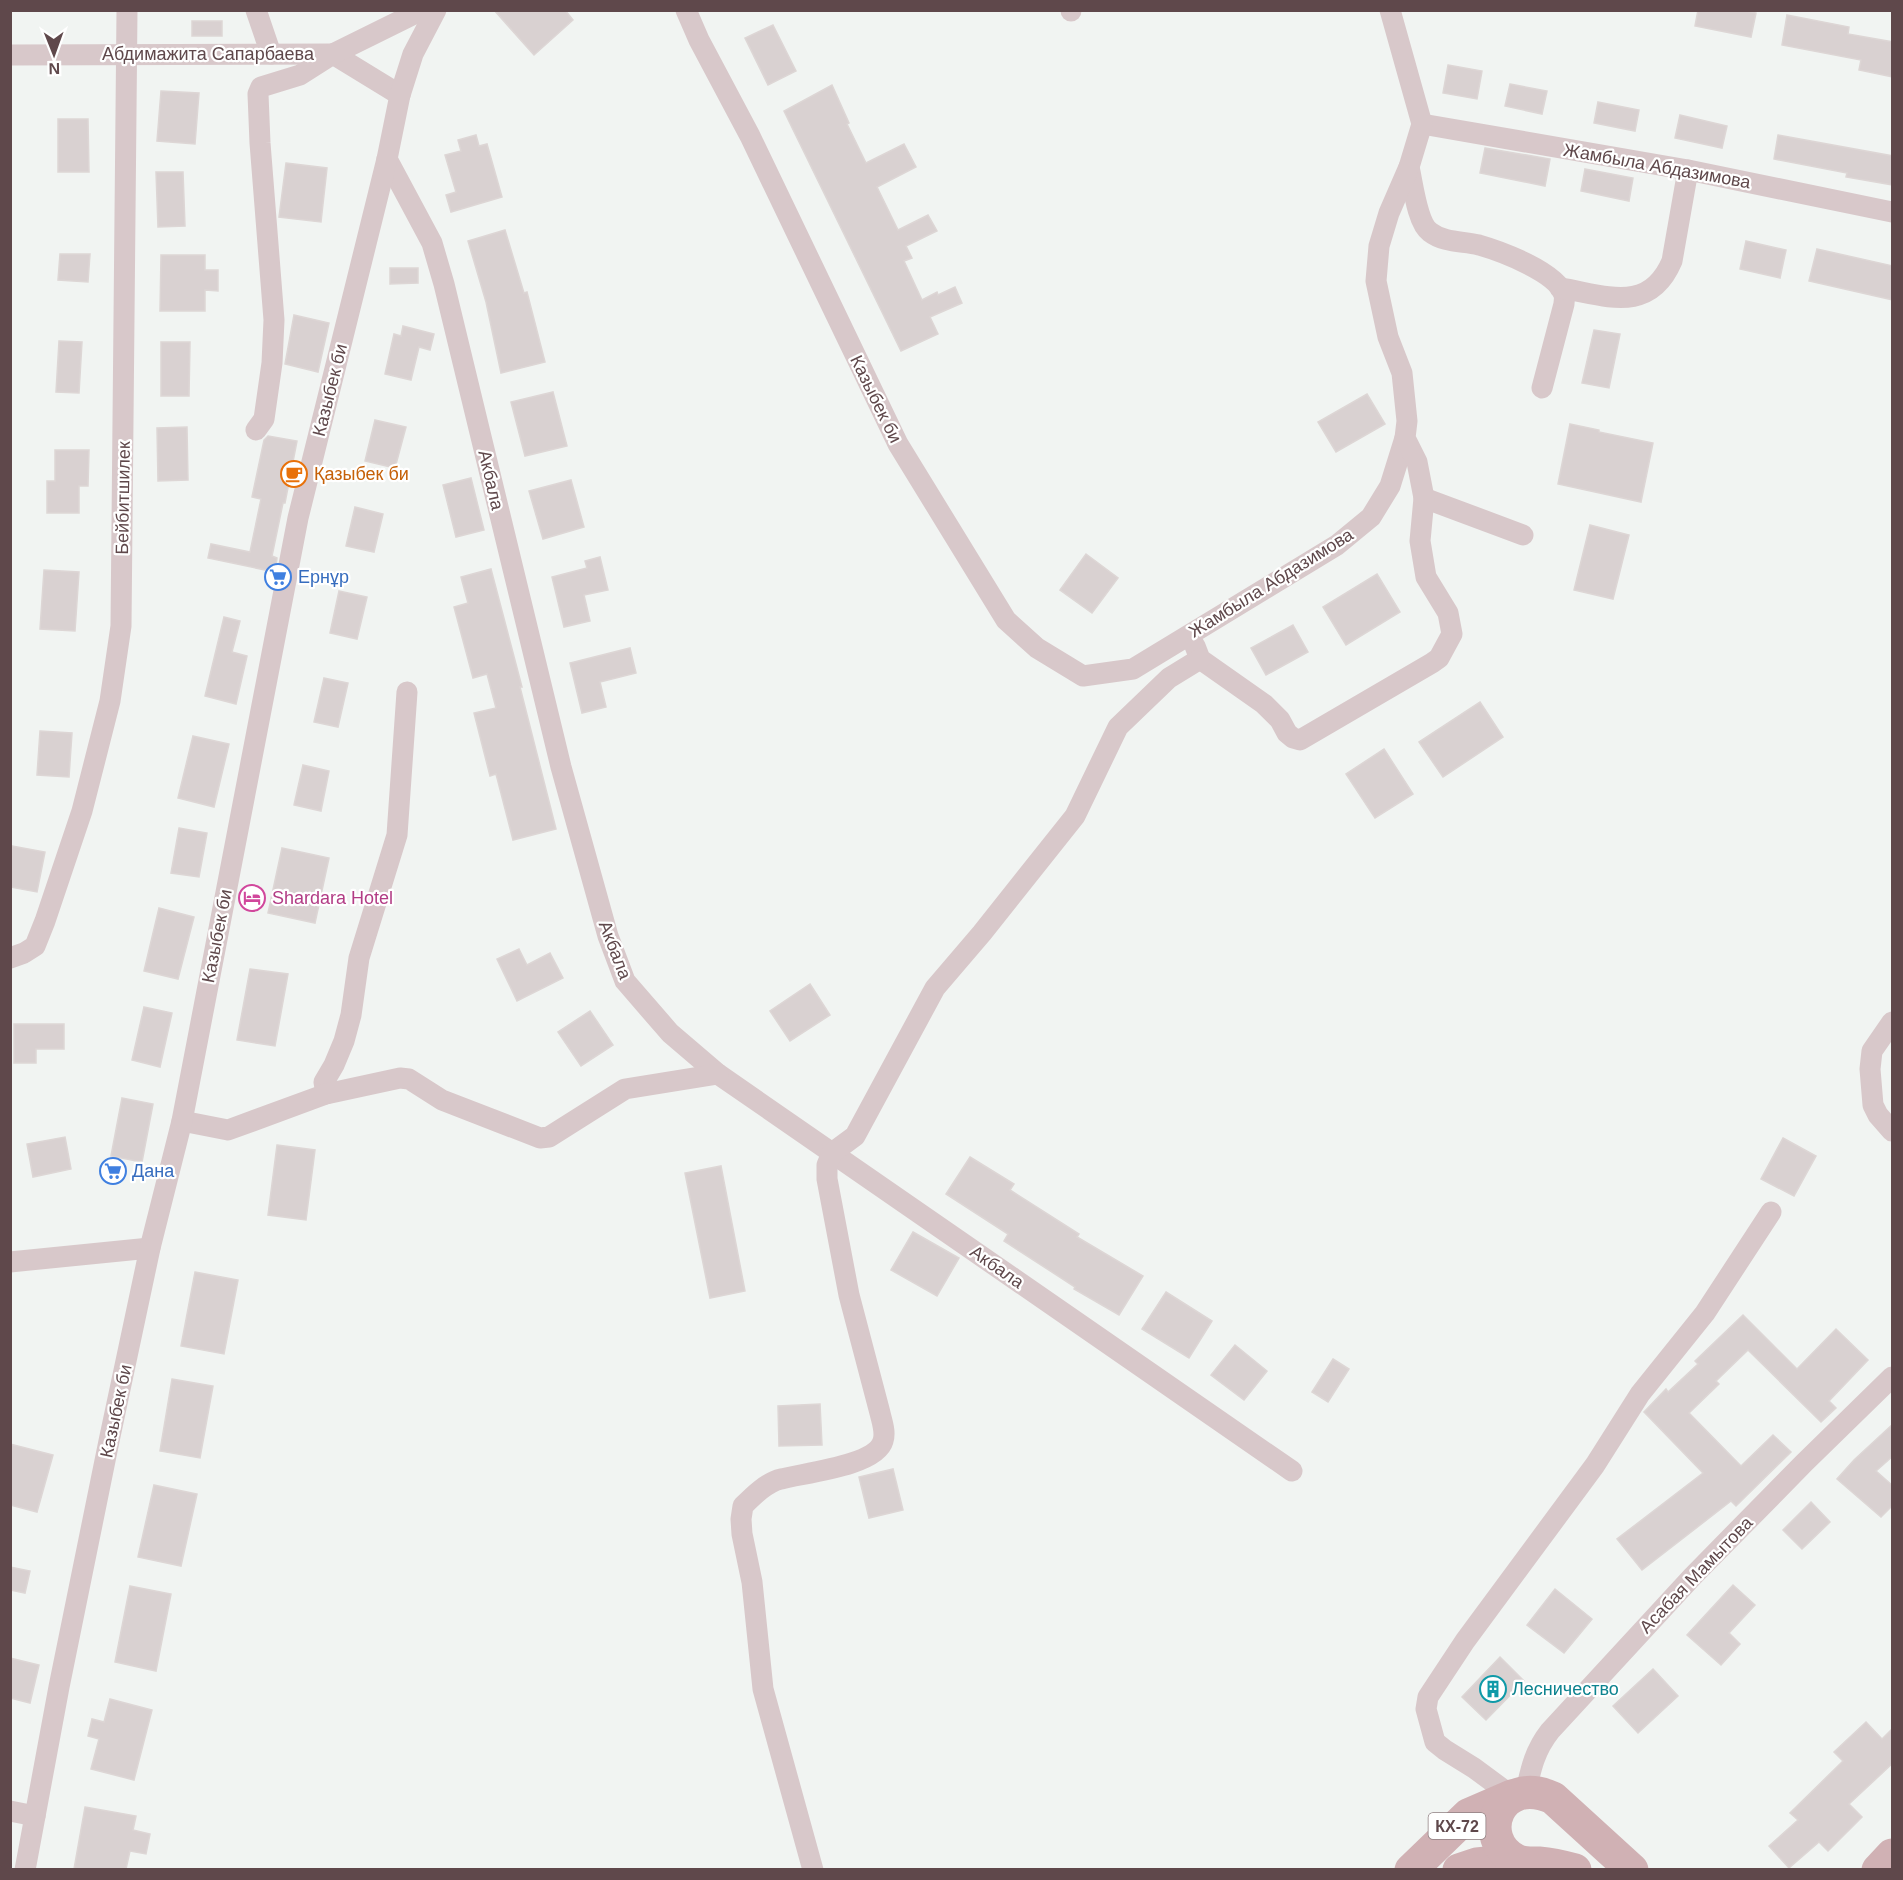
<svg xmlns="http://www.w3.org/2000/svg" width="1903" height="1880" viewBox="0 0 1903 1880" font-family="Helvetica,sans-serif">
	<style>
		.building { fill: #d9d1d1; stroke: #ddd6d5; stroke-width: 1.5 }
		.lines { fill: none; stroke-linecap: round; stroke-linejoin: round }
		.minor { stroke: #d8c8ca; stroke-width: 21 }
		.primary { stroke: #d0b1b4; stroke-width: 33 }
		.labels { text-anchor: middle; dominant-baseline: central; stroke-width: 4.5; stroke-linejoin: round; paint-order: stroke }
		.shield { fill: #fff; stroke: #8f7f81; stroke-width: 1.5 }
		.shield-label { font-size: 16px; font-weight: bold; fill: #5f484b }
		.street-label { font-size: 18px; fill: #5f484b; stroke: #fff }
		.food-label { font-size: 18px; fill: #c56008; stroke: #fff; text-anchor: start }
		.shop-label { font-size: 18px; fill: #366cbe; stroke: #fff; text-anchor: start }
		.hotel-label { font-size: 18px; fill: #b23c85; stroke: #fff; text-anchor: start }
		.culture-label { font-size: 18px; fill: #0d838f; stroke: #fff; text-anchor: start }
	</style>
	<rect width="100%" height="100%" fill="#f1f4f2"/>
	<g class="building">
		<polygon points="494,10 565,10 573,20 534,55"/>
		<polygon points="1698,10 1742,10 1756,13 1751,37 1695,26"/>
		<polygon points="1787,15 1849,27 1848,34 1893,42 1893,77 1859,70 1861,60 1782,45"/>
		<rect x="192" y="21" width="30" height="15"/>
		<polygon points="773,25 796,71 768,85 745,38"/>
		<polygon points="1448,65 1482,71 1477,99 1443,93"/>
		<polygon points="1510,84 1547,91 1542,114 1505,106"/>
		<polygon points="832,85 849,123 847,124 866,163 904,144 916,167 877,187 898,230 928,215 937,231 906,246 912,258 904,261 922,300 937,292 938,295 955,287 962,303 930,317 938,334 901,351 784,111"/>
		<polygon points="161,91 199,93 195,144 157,141"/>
		<polygon points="1598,102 1639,110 1635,131 1594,123"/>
		<polygon points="1680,115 1727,126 1722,148 1675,138"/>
		<polygon points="58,119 88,119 89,172 58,172"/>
		<polygon points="476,135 479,146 487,144 502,197 451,212 446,195 456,192 445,155 461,151 458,140"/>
		<polygon points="1778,135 1893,156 1893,185 1846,177 1847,173 1774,159"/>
		<polygon points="1485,148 1550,159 1545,186 1480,173"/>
		<polygon points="286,163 327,168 321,222 279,217"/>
		<polygon points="1585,169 1633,178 1629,201 1581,191"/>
		<polygon points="156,172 183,172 185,226 158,227"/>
		<polygon points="505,230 524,293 527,292 545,362 501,373 486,302 468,241"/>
		<polygon points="1746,241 1786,250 1780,278 1740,269"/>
		<polygon points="1817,249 1893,266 1893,300 1809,281"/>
		<polygon points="60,254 90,254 88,282 58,280"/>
		<polygon points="161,255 205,255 205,270 218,270 218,291 205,290 205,311 160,311"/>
		<polygon points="390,268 418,268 418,283 390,284"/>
		<polygon points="294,315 329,323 318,372 285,364"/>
		<polygon points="403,326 434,334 430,350 419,347 411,380 385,374 394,334 401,336"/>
		<polygon points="1594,330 1620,334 1609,388 1582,383"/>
		<polygon points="59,341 82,342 79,393 56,392"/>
		<polygon points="161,342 190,342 189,396 161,396"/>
		<polygon points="553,392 567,446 525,456 511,402"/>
		<polygon points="1367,394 1385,424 1336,452 1318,422"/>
		<polygon points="375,420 406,427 395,468 365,461"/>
		<polygon points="1570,424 1599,430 1599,432 1653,443 1641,502 1558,484"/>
		<polygon points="187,427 188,480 158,481 157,428"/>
		<polygon points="268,436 297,441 285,503 283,503 272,556 277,558 275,572 208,558 211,544 250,552 261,499 252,497 264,440"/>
		<polygon points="55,450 89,450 88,486 79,486 79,513 47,513 47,481 55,481"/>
		<polygon points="471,478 484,530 456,537 443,485"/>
		<polygon points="571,480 584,527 543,539 529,491"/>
		<polygon points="355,507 383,514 374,552 346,546"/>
		<polygon points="1590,525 1629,535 1613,599 1574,590"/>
		<polygon points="1086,554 1118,578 1092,613 1060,590"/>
		<polygon points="600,557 608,590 584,595 590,621 564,627 552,577 587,568 585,561"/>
		<polygon points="491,569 522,687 520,687 556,829 513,840 496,774 490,776 474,713 496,708 487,674 473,678 454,607 468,603 461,577"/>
		<polygon points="44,570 79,572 75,631 40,629"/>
		<polygon points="1377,574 1400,612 1346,645 1323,607"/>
		<polygon points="339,591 367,597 357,639 330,633"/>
		<polygon points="224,617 240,621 232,652 247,656 236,704 205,696"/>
		<polygon points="1293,625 1308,652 1266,675 1251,648"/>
		<polygon points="630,648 636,673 600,682 606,707 582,713 570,663"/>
		<polygon points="324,678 348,683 338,727 314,722"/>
		<polygon points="1480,702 1503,737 1443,777 1419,742"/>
		<polygon points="40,731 72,733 69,777 37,775"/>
		<polygon points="193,736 229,744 214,807 178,798"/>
		<polygon points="1384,749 1413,794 1375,818 1346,774"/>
		<polygon points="303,765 329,771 321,811 294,805"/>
		<polygon points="179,828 207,833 199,877 171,873"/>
		<polygon points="12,846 45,852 37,892 10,887"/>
		<polygon points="282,848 329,858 315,923 268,913"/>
		<polygon points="159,908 194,917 178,979 144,971"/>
		<polygon points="519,949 527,965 550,953 563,978 517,1001 497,959"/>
		<polygon points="250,969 288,974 275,1046 237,1040"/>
		<polygon points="810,984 830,1015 790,1041 770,1011"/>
		<polygon points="144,1007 172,1013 160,1067 132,1060"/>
		<polygon points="590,1011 613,1045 581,1066 558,1032"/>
		<polygon points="14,1024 64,1024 64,1049 36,1049 36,1063 14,1063"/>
		<polygon points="122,1098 153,1104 142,1162 111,1156"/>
		<polygon points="65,1137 71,1169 33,1177 27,1144"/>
		<polygon points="1783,1138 1816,1156 1794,1196 1761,1179"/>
		<polygon points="277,1145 315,1150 306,1220 268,1215"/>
		<polygon points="970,1157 1014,1184 1010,1190 1079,1234 1077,1237 1143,1276 1119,1315 1074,1289 1075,1287 1004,1241 1008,1234 946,1194"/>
		<polygon points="721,1166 745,1291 710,1298 685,1173"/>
		<polygon points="913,1232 959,1258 937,1296 891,1270"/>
		<polygon points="195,1272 238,1280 224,1354 181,1346"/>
		<polygon points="1166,1292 1212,1321 1189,1358 1142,1329"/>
		<polygon points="1743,1315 1797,1369 1836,1329 1868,1360 1829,1401 1836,1408 1821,1422 1748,1350 1716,1381 1719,1384 1689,1413 1741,1466 1773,1435 1791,1452 1736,1506 1731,1501 1642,1570 1617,1539 1703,1473 1644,1412 1666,1389 1668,1392 1698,1364 1695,1361"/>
		<polygon points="1235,1345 1267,1371 1244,1400 1211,1375"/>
		<polygon points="1333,1359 1349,1369 1328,1402 1312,1392"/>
		<polygon points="172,1379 213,1386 200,1458 160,1451"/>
		<polygon points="820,1404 822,1445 779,1446 778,1406"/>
		<polygon points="1893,1424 1893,1456 1876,1471 1893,1486 1893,1505 1881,1517 1837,1479 1854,1460"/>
		<polygon points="10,1444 53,1455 37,1512 10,1505"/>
		<polygon points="893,1469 903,1510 869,1518 859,1477"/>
		<polygon points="154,1485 197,1494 181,1566 138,1557"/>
		<polygon points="1811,1502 1830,1522 1802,1549 1783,1530"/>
		<polygon points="10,1567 30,1571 25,1593 10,1590"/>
		<polygon points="1733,1585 1755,1605 1729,1633 1740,1644 1721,1665 1687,1635"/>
		<polygon points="130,1586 171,1594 156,1671 115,1662"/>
		<polygon points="1555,1589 1592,1619 1564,1653 1527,1625"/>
		<polygon points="1500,1657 1524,1681 1486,1720 1462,1697"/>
		<polygon points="10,1658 39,1665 30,1703 10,1698"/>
		<polygon points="1653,1669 1678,1696 1638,1733 1613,1706"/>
		<polygon points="110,1699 152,1710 134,1780 91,1769 99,1739 88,1736 92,1719 104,1722"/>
		<polygon points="1866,1722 1882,1739 1893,1728 1893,1763 1849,1804 1862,1817 1828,1851 1819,1842 1789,1868 1769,1846 1798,1820 1790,1813 1843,1761 1834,1752"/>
		<polygon points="85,1807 136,1816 133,1830 150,1834 146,1854 130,1851 126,1869 74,1869"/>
	</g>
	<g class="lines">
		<g class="minor">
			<polyline points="256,10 271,54"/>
			<polyline points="686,10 699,40 750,136 898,444 1006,620 1037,648 1083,676 1133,669 1337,545 1371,517 1390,486 1405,438"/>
			<polyline points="1071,11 1071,10"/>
			<polyline points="333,54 400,95"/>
			<polyline points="10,55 333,54"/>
			<polyline points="1422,124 1688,170 1892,212"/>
			<polyline points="387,159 432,243 444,284 561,767 608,936 625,981 670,1033 718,1074 1292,1471"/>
			<path d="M1409,167C1413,184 1417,223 1430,232C1444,243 1463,241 1479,245C1500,251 1557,272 1564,295C1565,298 1564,301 1564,304L1542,388"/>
			<path d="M1560,288C1605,295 1649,315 1672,261L1688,170"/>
			<polyline points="256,430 264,419 272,363 274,320 260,143 258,94 261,87 300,75 333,54 422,10"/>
			<polyline points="1424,498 1523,535"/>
			<polyline points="1195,646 1200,659 1264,704 1280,720 1287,733 1293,738 1300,740 1432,663 1439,658 1452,634 1448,613 1426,577 1420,541 1424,498 1417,462 1405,438 1407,421 1402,373 1388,337 1376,281 1379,246 1389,213 1409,167 1422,124 1390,10"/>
			<polyline points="10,958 24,953 35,946 45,921 82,811 110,701 121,626 127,10"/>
			<polyline points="1892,1022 1872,1051 1870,1069 1873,1105 1878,1115 1892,1131"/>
			<polyline points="326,1094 324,1082 334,1065 344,1041 351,1015 359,958 397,835 407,692"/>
			<polyline points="182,1121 228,1130 326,1094 400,1078 409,1079 442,1100 540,1138 549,1137 625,1089 718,1074"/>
			<polyline points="10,1262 150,1248"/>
			<path d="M1526,1791C1531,1768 1535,1750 1550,1731L1692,1577L1804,1463L1892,1377"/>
			<polyline points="1512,1796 1474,1768 1445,1750 1435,1742 1426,1709 1428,1697 1465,1641 1595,1465 1640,1394 1705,1313 1771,1212"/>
			<polyline points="10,1811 35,1816"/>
			<polyline points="25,1870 59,1687 109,1441 150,1248 182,1121 298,518 387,159 400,95 413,54 436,10"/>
			<path d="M813,1870L763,1689L752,1582L742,1534L741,1519L743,1506C753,1496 767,1482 781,1479C803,1473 876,1466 883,1441C886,1432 882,1422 880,1413L849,1295L827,1179V1165L832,1153L855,1136L935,988L982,933L1075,816L1118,727L1169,678L1200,659"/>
		</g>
		<g class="primary">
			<polyline points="1411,1870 1468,1815 1512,1796"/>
			<polyline points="1459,1870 1477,1864 1515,1860"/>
			<path d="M1575,1870C1564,1867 1551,1864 1539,1863C1531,1863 1524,1864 1516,1860C1475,1839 1498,1773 1553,1798L1632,1870"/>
			<polyline points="1878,1870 1892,1855"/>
		</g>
	</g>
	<defs>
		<symbol id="cafe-ring" viewBox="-11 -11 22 22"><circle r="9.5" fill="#fff" stroke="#e8710a" stroke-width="1.5"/><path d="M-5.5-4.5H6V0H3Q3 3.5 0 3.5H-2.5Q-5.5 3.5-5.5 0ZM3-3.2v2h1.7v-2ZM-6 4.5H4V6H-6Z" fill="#e8710a"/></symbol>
		<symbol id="supermarket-ring" viewBox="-11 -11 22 22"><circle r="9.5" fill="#fff" stroke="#3f7fe0" stroke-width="1.5"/><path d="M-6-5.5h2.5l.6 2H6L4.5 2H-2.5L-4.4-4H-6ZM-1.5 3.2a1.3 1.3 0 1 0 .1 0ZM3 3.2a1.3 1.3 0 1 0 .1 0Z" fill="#3f7fe0"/></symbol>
		<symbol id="hotel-ring" viewBox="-11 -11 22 22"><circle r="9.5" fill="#fff" stroke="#d1479c" stroke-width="1.5"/><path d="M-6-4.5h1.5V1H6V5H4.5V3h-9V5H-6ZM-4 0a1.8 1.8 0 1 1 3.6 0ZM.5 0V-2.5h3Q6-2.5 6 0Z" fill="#d1479c"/></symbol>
		<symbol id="building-ring" viewBox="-11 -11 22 22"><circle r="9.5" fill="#fff" stroke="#0f9aa8" stroke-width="1.5"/><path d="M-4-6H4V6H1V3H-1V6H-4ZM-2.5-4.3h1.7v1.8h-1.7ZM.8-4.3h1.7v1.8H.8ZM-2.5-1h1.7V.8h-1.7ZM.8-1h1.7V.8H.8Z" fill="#0f9aa8"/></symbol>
	</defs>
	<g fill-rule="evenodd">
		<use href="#cafe-ring" x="279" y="459" width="30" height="30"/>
		<use href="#supermarket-ring" x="263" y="562" width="30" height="30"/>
		<use href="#hotel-ring" x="237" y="883" width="30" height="30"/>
		<use href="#supermarket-ring" x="98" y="1156" width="30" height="30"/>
		<use href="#building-ring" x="1478" y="1674" width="30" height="30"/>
	</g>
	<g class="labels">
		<rect class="shield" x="1428.5" y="1813" width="57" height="26" rx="4.5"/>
		<g class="shield-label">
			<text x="1457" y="1826">КХ-72</text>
		</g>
		<g class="street-label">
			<text x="208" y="54">Абдимажита Сапарбаева</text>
			<text transform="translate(1657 166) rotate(10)">Жамбыла Абдазимова</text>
			<text transform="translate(330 390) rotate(-76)">Казыбек би</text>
			<text transform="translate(876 399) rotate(64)">Казыбек би</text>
			<text transform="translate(491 480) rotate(77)">Акбала</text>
			<text transform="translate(123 498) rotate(-89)">Бейбитшилек</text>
			<text transform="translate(1271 583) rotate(-32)">Жамбыла Абдазимова</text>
			<text transform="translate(217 936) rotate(-79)">Казыбек би</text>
			<text transform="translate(615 950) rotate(69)">Акбала</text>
			<text transform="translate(997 1267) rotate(35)">Акбала</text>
			<text transform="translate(116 1411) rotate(-78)">Казыбек би</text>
			<text transform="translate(1696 1575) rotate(-46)">Асабая Мамытова</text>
		</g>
		<g class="food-label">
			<text x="314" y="474">Қазыбек би</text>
		</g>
		<g class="shop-label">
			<text x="298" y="577">Ернұр</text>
			<text x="132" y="1171">Дана</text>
		</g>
		<g class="hotel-label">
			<text x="272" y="898">Shardara Hotel</text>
		</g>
		<g class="culture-label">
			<text x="1512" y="1689">Лесничество</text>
		</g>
	</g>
	<rect width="1903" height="1880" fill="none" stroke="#5f484b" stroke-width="24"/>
	<g transform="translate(54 54) rotate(179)" stroke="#ffffff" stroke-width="4.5" paint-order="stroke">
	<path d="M0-4.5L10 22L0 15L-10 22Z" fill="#5f484b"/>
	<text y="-9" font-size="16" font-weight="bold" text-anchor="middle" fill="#5f484b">N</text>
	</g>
</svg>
